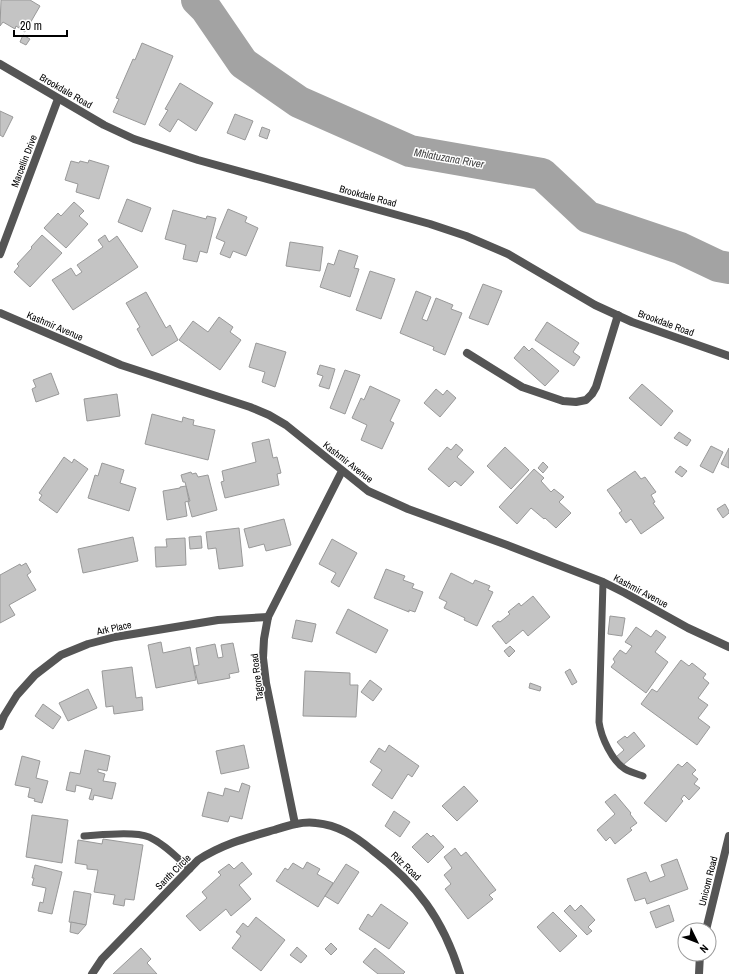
<svg xmlns="http://www.w3.org/2000/svg" width="729" height="974" viewBox="0 0 729 974" font-family="'Archivo Narrow',sans-serif">
	<style>
		.lines { fill: none; stroke-linecap: round; stroke-linejoin: round }
		.river { stroke: #a3a3a3; stroke-width: 32 }
		.building { fill: #c4c4c4; stroke: #999 }
		.service { stroke: #555; stroke-width: 7 }
		.minor { stroke: #555; stroke-width: 8 }
		.labels { text-anchor: middle; dominant-baseline: central; stroke-width: 3; stroke-linejoin: round; paint-order: stroke }
		.street-label { font-size: 10px; fill: #000; stroke: #fff }
		.water-label { font-size: 11px; font-style: italic; fill: #444; stroke: #fff }
	</style>
	<rect width="100%" height="100%" fill="#fff"/>
	<g class="lines">
		<polyline class="river" points="197,0 206,9 243,63 299,102 410,151 542,174 588,217 680,248 718,266 729,268"/>
	</g>
	<g class="building">
		<polygon points="1,0 30,0 40,6 25,32 16,26 15,29 3,22 0,26"/>
		<polygon points="23,35 30,39 26,45 20,42"/>
		<polygon points="142,43 173,56 145,125 113,112 119,99 116,98 133,59 135,60"/>
		<polygon points="180,83 213,103 196,131 178,119 170,132 159,125 168,110 165,109"/>
		<polygon points="0,111 13,117 3,137 0,135"/>
		<polygon points="235,114 253,121 245,140 227,133"/>
		<polygon points="262,127 270,130 267,139 259,136"/>
		<polygon points="89,160 109,166 99,199 76,192 78,184 65,180 71,161 79,163 80,161 88,163"/>
		<polygon points="127,199 151,208 142,232 118,222"/>
		<polygon points="74,202 84,211 79,216 88,224 66,248 44,228 58,213 61,216"/>
		<polygon points="228,209 247,217 245,222 258,228 246,256 233,251 230,258 220,254 225,242 216,238"/>
		<polygon points="173,210 206,219 207,216 216,218 207,253 200,251 197,262 183,259 186,245 165,239"/>
		<polygon points="42,235 62,253 30,287 14,272 19,266 17,264 32,248 31,247"/>
		<polygon points="105,235 109,242 117,236 138,267 73,310 52,280 71,268 76,276 82,272 77,265 103,247 98,240"/>
		<polygon points="290,242 323,247 320,271 286,266"/>
		<polygon points="339,250 358,256 354,268 359,269 350,297 320,287 328,263 334,265"/>
		<polygon points="370,271 395,279 381,319 356,310"/>
		<polygon points="483,284 502,291 488,325 469,318"/>
		<polygon points="416,291 431,297 422,319 427,321 436,298 453,305 451,309 462,313 445,355 433,350 434,347 400,333"/>
		<polygon points="146,292 166,328 170,325 178,340 152,356 137,329 140,327 126,303"/>
		<polygon points="219,317 233,327 230,332 241,340 220,370 179,340 193,321 208,332"/>
		<polygon points="547,322 579,343 573,352 580,357 574,366 535,340"/>
		<polygon points="256,343 286,352 275,387 262,382 265,372 249,367"/>
		<polygon points="524,346 529,351 532,348 559,371 545,386 514,358"/>
		<polygon points="320,365 335,369 329,389 319,386 323,376 317,374"/>
		<polygon points="345,370 360,375 345,414 330,408"/>
		<polygon points="51,373 59,394 36,402 32,389 36,387 33,380"/>
		<polygon points="642,384 673,411 661,426 629,398"/>
		<polygon points="370,386 400,400 390,421 394,423 382,449 361,440 367,425 352,418 361,398 364,400"/>
		<polygon points="436,389 443,395 447,390 456,398 440,417 424,403"/>
		<polygon points="117,394 120,416 87,421 84,399"/>
		<polygon points="152,414 182,422 183,417 189,419 194,420 193,425 215,430 208,460 145,444"/>
		<polygon points="679,432 691,440 687,446 674,438"/>
		<polygon points="269,439 273,458 277,457 281,473 277,474 279,485 225,498 221,482 224,481 222,471 256,462 252,443"/>
		<polygon points="456,444 463,450 457,457 474,472 461,486 455,481 449,487 428,469 447,447 451,450"/>
		<polygon points="711,446 723,452 713,473 700,466"/>
		<polygon points="505,447 529,470 511,489 487,466"/>
		<polygon points="729,448 729,468 721,464"/>
		<polygon points="64,457 72,463 74,459 88,469 57,513 39,500 42,495 39,493"/>
		<polygon points="543,462 548,467 543,473 538,468"/>
		<polygon points="102,463 124,470 120,483 136,488 129,511 88,498 95,475 98,476"/>
		<polygon points="680,466 687,471 682,477 675,472"/>
		<polygon points="534,469 544,478 541,481 551,492 554,489 564,497 559,502 571,513 556,528 545,518 544,519 531,508 517,524 499,507"/>
		<polygon points="635,471 641,479 645,477 656,492 651,495 655,502 653,503 664,518 641,534 631,519 626,523 619,513 622,511 607,490"/>
		<polygon points="191,472 192,474 196,473 198,477 208,475 217,510 192,517 188,502 190,501 185,482 183,482 181,475"/>
		<polygon points="186,486 189,501 185,502 187,516 167,520 163,491 180,488 180,487"/>
		<polygon points="725,504 729,511 729,513 723,518 717,509"/>
		<polygon points="284,519 291,545 266,551 264,544 249,548 244,529"/>
		<polygon points="239,528 243,566 219,569 216,548 208,549 206,532"/>
		<polygon points="201,536 202,548 190,549 189,537"/>
		<polygon points="133,537 138,561 83,573 78,549"/>
		<polygon points="185,538 186,565 156,567 155,547 167,547 166,539"/>
		<polygon points="332,539 357,553 339,587 331,582 336,573 319,564"/>
		<polygon points="26,563 31,572 27,575 36,590 9,605 15,615 0,623 0,575 20,564 21,566"/>
		<polygon points="386,569 405,576 403,580 414,584 412,588 423,592 415,612 409,610 409,612 374,598"/>
		<polygon points="451,573 473,584 475,580 490,586 488,590 493,592 477,626 464,620 465,618 444,608 447,602 439,598"/>
		<polygon points="533,596 550,617 528,636 523,630 506,644 492,626 498,621 500,622 510,614 508,612 519,603 521,606"/>
		<polygon points="348,609 388,630 376,653 336,633"/>
		<polygon points="610,616 625,618 622,636 608,634"/>
		<polygon points="296,620 316,624 312,642 292,638"/>
		<polygon points="636,627 651,637 656,630 666,637 655,652 668,662 646,693 611,667 615,662 613,659 620,650 626,654 632,646 625,642"/>
		<polygon points="161,642 163,653 190,647 196,680 156,688 148,645"/>
		<polygon points="233,643 239,672 229,674 230,678 198,684 194,666 199,665 196,648 215,644 218,658 223,657 221,645"/>
		<polygon points="510,646 515,651 509,657 504,651"/>
		<polygon points="681,660 689,666 692,663 706,674 703,678 709,683 698,698 708,705 698,718 710,727 697,745 641,704 652,689 657,692"/>
		<polygon points="132,667 136,698 142,697 143,710 114,714 113,706 106,707 102,671"/>
		<polygon points="570,669 577,682 572,685 565,672"/>
		<polygon points="305,671 350,673 350,685 358,685 356,717 303,716"/>
		<polygon points="370,680 382,689 373,701 361,692"/>
		<polygon points="530,683 541,687 540,691 529,688"/>
		<polygon points="88,689 97,708 68,721 59,703"/>
		<polygon points="43,704 61,717 53,729 35,716"/>
		<polygon points="634,732 645,746 623,765 616,757 624,750 617,742 625,736 627,738"/>
		<polygon points="244,745 249,768 221,774 216,751"/>
		<polygon points="389,745 419,766 412,777 408,774 392,799 372,785 382,770 370,762 379,748 385,752"/>
		<polygon points="85,750 110,756 107,771 98,769 98,772 105,774 103,781 116,783 112,799 94,795 93,800 89,799 92,789 76,785 75,792 66,790 70,772 80,774"/>
		<polygon points="22,756 40,761 36,778 48,781 42,803 34,801 35,799 28,797 30,788 15,785"/>
		<polygon points="687,762 696,770 692,774 698,779 694,784 700,788 689,800 684,795 681,799 683,801 666,822 644,803 678,764 682,767"/>
		<polygon points="242,783 250,786 242,819 230,816 228,822 202,816 208,792 223,796 225,788 239,792"/>
		<polygon points="464,786 478,801 457,821 442,806"/>
		<polygon points="615,794 631,813 630,814 637,823 630,828 632,830 615,844 610,837 606,841 597,830 615,814 605,802"/>
		<polygon points="394,811 410,822 400,837 385,826"/>
		<polygon points="32,815 68,820 62,863 26,857"/>
		<polygon points="427,833 431,837 433,835 444,847 428,863 412,847"/>
		<polygon points="103,839 143,845 134,900 125,899 124,906 113,904 115,895 94,892 98,870 87,869 87,865 75,863 78,840 102,844"/>
		<polygon points="455,848 461,856 466,852 496,890 489,895 493,899 468,919 445,889 451,884 444,875 452,868 444,857"/>
		<polygon points="677,859 688,889 647,904 645,898 635,901 627,879 646,872 650,882 665,876 661,865"/>
		<polygon points="242,862 252,874 239,885 251,899 231,916 226,909 200,931 186,916 207,898 202,892 221,875 218,872 229,864 234,869"/>
		<polygon points="307,862 320,869 317,874 333,883 318,907 276,881 285,868 288,870 293,863 303,869"/>
		<polygon points="346,864 359,872 338,904 325,896"/>
		<polygon points="35,865 62,872 52,914 38,911 40,902 43,903 46,888 32,885 34,878 32,878"/>
		<polygon points="74,891 91,894 86,925 69,922"/>
		<polygon points="381,904 408,923 389,949 359,929 368,914 372,917"/>
		<polygon points="570,905 575,911 581,905 595,920 588,927 592,931 587,935 564,911"/>
		<polygon points="669,905 674,921 656,928 650,912"/>
		<polygon points="553,912 577,936 560,952 537,927"/>
		<polygon points="256,917 285,940 261,971 232,948 241,936 236,932 243,923 248,927"/>
		<polygon points="71,922 86,925 78,934 70,932"/>
		<polygon points="331,943 337,949 331,955 325,949"/>
		<polygon points="297,947 307,956 301,963 290,955"/>
		<polygon points="141,948 151,959 147,963 157,974 113,974"/>
		<polygon points="375,948 405,972 403,974 378,974 363,962"/>
	</g>
	<g class="lines">
		<g class="service">
			<path d="M603,582L599,722C601,737 612,761 625,769C630,772 637,774 643,776"/>
			<path d="M84,836C101,835 134,831 149,837C165,844 177,858 190,869"/>
		</g>
		<g class="minor">
			<polyline points="0,64 104,125 134,139 198,160 430,224 466,236 508,254 595,305 632,322 729,356"/>
			<polyline points="0,254 58,99"/>
			<polyline points="0,313 121,365 250,407 269,415 286,425 368,491 408,509 507,545 603,582 625,593 688,628 729,647"/>
			<polyline points="467,353 522,387 563,401 576,402 586,400 592,394 596,387 618,315"/>
			<polyline points="0,726 4,716 17,695 35,675 61,655 88,644 115,637 218,620 268,617"/>
			<polyline points="295,824 266,683 263,658 264,639 268,617 342,471"/>
			<polyline points="706,930 729,836"/>
			<path d="M92,974L102,959L198,860C223,844 246,838 274,830C287,826 302,821 316,823C338,825 355,836 372,850C417,884 443,919 460,974"/>
			<polyline points="699,974 700,954"/>
		</g>
	</g>
	<g class="labels">
		<g class="street-label">
			<text transform="translate(66 91) rotate(30)">Brookdale Road</text>
			<text transform="translate(24 161) rotate(-69)">Marcellin Drive</text>
			<text transform="translate(368 196) rotate(15)">Brookdale Road</text>
			<text transform="translate(666 323) rotate(20)">Brookdale Road</text>
			<text transform="translate(55 326) rotate(23)">Kashmir Avenue</text>
			<text transform="translate(348 462) rotate(38)">Kashmir Avenue</text>
			<text transform="translate(641 591) rotate(28)">Kashmir Avenue</text>
			<text transform="translate(114 628) rotate(-12)">Ark Place</text>
			<text transform="translate(257 677) rotate(-97)">Tagore Road</text>
			<text transform="translate(406 866) rotate(43)">Ritz Road</text>
			<text transform="translate(173 872) rotate(-45)">Santh Circle</text>
			<text transform="translate(708 881) rotate(-76)">Unicorn Road</text>
		</g>
		<g class="water-label">
			<text transform="translate(449 158) rotate(10)">Mhlatuzana River</text>
		</g>
	</g>
	<g transform="translate(697 942) rotate(133)"><circle r="19" fill="#ffffff" stroke="#999999"/>
	<path d="M0-3L7 15L0 10L-7 15Z" fill="#000000"/>
	<text y="-6" font-size="11" font-weight="bold" text-anchor="middle" fill="#000000">N</text>
	</g>
	<path d="M14 30v6h53v-6" fill="none" stroke="#000000" stroke-width="2"/>
	<text x="20" y="30" font-size="12" fill="#000000" stroke="#ffffff" stroke-width="3" paint-order="stroke">20 m</text>
</svg>
